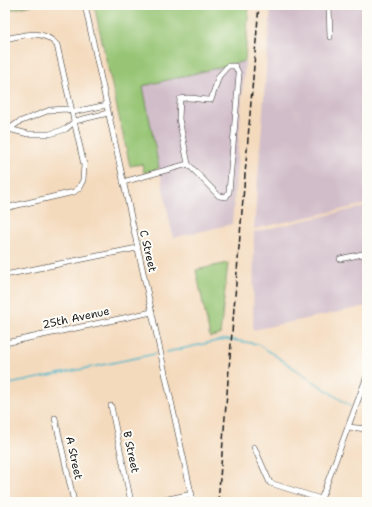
<svg xmlns="http://www.w3.org/2000/svg" width="372" height="507" viewBox="0 0 372 507" font-family="'Shantell Sans',sans-serif">
	<style>
		.industrial { fill: #d1bdc9 }
		.green { fill: #97c574; stroke: #5a7048 }
		.lines { fill: none; stroke-linecap: round; stroke-linejoin: round }
		.stream { stroke: #4cb6c9; stroke-width: 1.5 }
		.minor-casing { stroke: #3c3834; stroke-width: 6 }
		.minor { stroke: #fff; stroke-width: 5 }
		.rail { stroke: #1c1c1c; stroke-width: 1.5; stroke-dasharray: 6 3; stroke-linecap: butt }
		.labels { text-anchor: middle; dominant-baseline: central; stroke-width: 4; stroke-linejoin: round; paint-order: stroke }
		.street-label { font-size: 11px; fill: #1c1c1c; stroke: #fdfcf7 }
	</style>
	<rect width="100%" height="100%" fill="#fdfcf7"/>
	<filter id="ink" filterUnits="userSpaceOnUse"><feTurbulence type="fractalNoise" baseFrequency=".025" numOctaves="2"/><feDisplacementMap in="SourceGraphic" scale="8" xChannelSelector="R" yChannelSelector="G"/><feConvolveMatrix kernelMatrix="1 2 1 2 8 2 1 2 1" color-interpolation-filters="sRGB"/></filter>
	<filter id="wash" filterUnits="userSpaceOnUse"><feTurbulence type="fractalNoise" baseFrequency=".012" numOctaves="4" result="noise"/><feDisplacementMap in="SourceGraphic" scale="16" xChannelSelector="R" yChannelSelector="G"/><feGaussianBlur stdDeviation="0.9" result="paint"/><feColorMatrix in="noise" values="0 0 0 0 0 0 0 0 0 0 0 0 0 0 0 0 0 1.4 0 .05"/><feComposite in="paint" operator="in"/></filter>
	<g filter="url(#wash)">
		<rect width="100%" height="100%" fill="#f4dabd"/>
		<g class="industrial">
			<polygon points="271,5 367,5 367,204 254,229"/>
			<polygon points="245,61 232,224 173,238 143,86"/>
			<polygon points="367,206 367,306 253,330 254,232"/>
		</g>
		<g class="green">
			<polygon points="5,5 32,5 5,11"/>
			<polygon points="94,5 249,5 245,61 143,86 159,168 144,173 142,164 130,166"/>
			<polygon points="228,263 220,335 210,337 196,270"/>
		</g>
		<g class="lines">
			<g class="stream">
				<polyline points="167,352 226,339 258,344 350,406"/>
				<polyline points="5,385 155,354"/>
				<polyline points="361,411 367,411"/>
			</g>
		</g>
	</g>
	<g filter="url(#ink)">
		<g class="lines">
			<defs>
				<g id="minor">
					<polyline points="85,5 193,502"/>
					<polyline points="329,5 330,37"/>
					<path d="M5,39C24,35 42,28 57,45L84,165L83,180L79,188L74,192L5,208"/>
					<path d="M228,66H235L239,74L229,192L226,197L219,196L188,164L179,119L180,99C190,96 200,100 211,100L219,76Z"/>
					<polyline points="5,128 28,134 50,134 66,129 75,121 108,113"/>
					<polyline points="9,129 19,122 50,110 67,109 73,112 107,105"/>
					<polyline points="123,182 188,164"/>
					<polyline points="367,241 367,248"/>
					<polyline points="340,259 367,253"/>
					<polyline points="5,275 137,248"/>
					<polyline points="5,343 152,312"/>
					<polyline points="111,406 131,502"/>
					<polyline points="55,418 74,502"/>
					<polyline points="348,427 367,429"/>
					<polyline points="254,447 270,483 321,499"/>
					<polyline points="154,502 192,494"/>
					<polyline points="320,502 367,376"/>
				</g>
			</defs>
			<use href="#minor" class="minor-casing"/>
			<use href="#minor" class="minor"/>
			<polyline class="rail" points="218,502 259,5"/>
		</g>
	</g>
	<g class="labels">
		<g class="street-label">
			<text transform="translate(148 251) rotate(77)">C Street</text>
			<text transform="translate(76 318) rotate(-12)">25th Avenue</text>
			<text transform="translate(131 452) rotate(78)">B Street</text>
			<text transform="translate(74 458) rotate(78)">A Street</text>
		</g>
	</g>
	<rect width="372" height="507" fill="none" stroke="#fdfcf7" stroke-width="20"/>
</svg>
